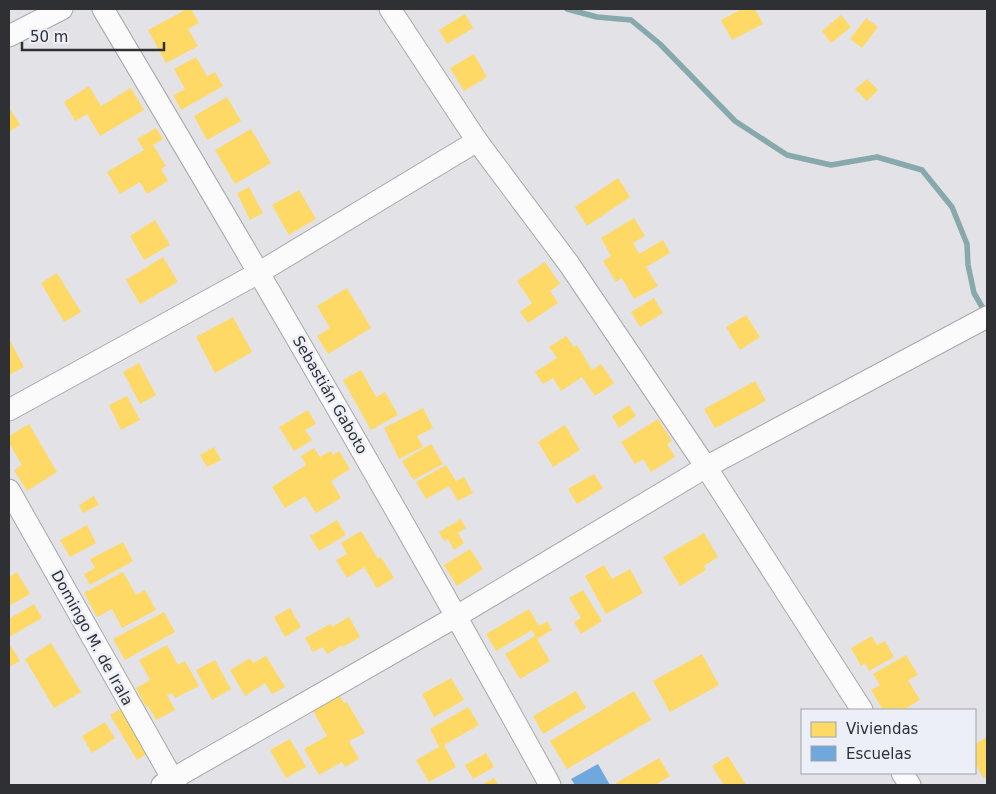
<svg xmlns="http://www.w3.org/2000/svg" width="996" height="794" viewBox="0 0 996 794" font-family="'DejaVu Sans',sans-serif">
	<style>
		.homes { fill: #ffd966 }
		.schools { fill: #6fa8dc }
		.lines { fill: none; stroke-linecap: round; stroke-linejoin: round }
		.stream { stroke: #88a9ab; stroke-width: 5.5 }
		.minor-casing { stroke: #a7a8ac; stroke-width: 23 }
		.minor { stroke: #fbfbfb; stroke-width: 21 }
		.labels { text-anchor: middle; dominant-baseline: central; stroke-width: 5; stroke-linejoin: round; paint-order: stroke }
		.street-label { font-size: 15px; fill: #2f3033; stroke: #eceff7 }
	</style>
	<rect width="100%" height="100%" fill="#e2e2e7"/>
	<g class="homes">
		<polygon points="187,9 191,9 199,23 188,29 198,46 166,63 148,30"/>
		<polygon points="742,9 755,9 763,24 732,40 721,20"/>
		<polygon points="465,14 473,28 447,44 439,30"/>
		<polygon points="841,15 851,27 831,43 822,31"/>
		<polygon points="866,18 878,27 862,48 850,39"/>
		<polygon points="474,54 487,77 464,91 450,68"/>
		<polygon points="196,57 207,76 215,72 223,86 181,110 173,95 185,89 174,69"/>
		<polygon points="867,79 878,90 867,101 855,89"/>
		<polygon points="89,86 101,106 131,88 144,110 100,136 87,114 75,121 64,102"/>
		<polygon points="227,97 241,121 207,140 194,116"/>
		<polygon points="9,107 20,125 9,132"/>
		<polygon points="156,128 163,139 153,145 166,166 161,169 168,181 147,194 140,182 120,194 107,172 144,150 137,139"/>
		<polygon points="251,129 271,163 235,184 215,150"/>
		<polygon points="618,178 630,197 587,226 575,207"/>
		<polygon points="249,187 263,213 250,220 237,193"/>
		<polygon points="299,190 316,219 289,235 272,205"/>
		<polygon points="634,218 645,236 633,243 639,254 663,240 670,253 646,267 658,286 634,299 622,278 616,282 603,261 611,256 601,238"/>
		<polygon points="155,220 170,245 144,260 130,236"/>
		<polygon points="163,257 178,282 140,304 126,280"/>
		<polygon points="545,262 560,284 550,291 558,303 528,323 520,312 532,303 517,281"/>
		<polygon points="57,273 81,312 64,322 41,283"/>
		<polygon points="347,288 371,328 328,354 317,336 330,328 317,306"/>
		<polygon points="654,298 663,313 640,327 631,312"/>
		<polygon points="746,315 760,337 740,350 726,327"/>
		<polygon points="233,317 252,352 215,373 196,337"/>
		<polygon points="566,336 574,347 577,345 592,370 601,364 614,383 595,396 582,377 561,391 553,378 543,384 535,372 557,358 549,347"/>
		<polygon points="9,339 24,367 9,375"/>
		<polygon points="139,363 156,395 140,404 123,372"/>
		<polygon points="361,370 376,397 385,392 398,415 371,430 343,380"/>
		<polygon points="755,381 766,401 715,428 704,409"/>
		<polygon points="127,396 140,420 121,430 109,405"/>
		<polygon points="629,405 636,416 619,428 612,416"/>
		<polygon points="423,408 433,428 417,436 423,447 399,459 384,428"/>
		<polygon points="308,410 316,424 305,430 312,440 294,451 279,427"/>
		<polygon points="658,419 672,441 667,444 675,457 651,472 643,459 635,464 621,442"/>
		<polygon points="29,424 57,472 27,491 14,470 22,465 9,443 9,436"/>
		<polygon points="565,425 580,450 553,467 538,442"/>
		<polygon points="431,444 443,464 413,480 402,461"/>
		<polygon points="214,447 221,460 207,467 200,455"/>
		<polygon points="314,448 320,457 331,451 333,455 339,451 350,469 331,481 341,498 316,513 305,496 285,508 272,487 306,465 301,456"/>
		<polygon points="446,465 456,481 464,477 473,493 458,501 449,486 426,499 416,482"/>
		<polygon points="594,474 603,488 577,504 568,489"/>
		<polygon points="94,496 99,505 83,513 79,505"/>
		<polygon points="461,519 466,528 458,533 464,543 454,550 448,539 444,541 439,532"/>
		<polygon points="337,520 346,535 319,551 310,536"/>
		<polygon points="87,525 96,543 70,557 60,540"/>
		<polygon points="361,531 378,559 381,557 394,578 377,588 364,567 347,578 336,560 347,554 341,543"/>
		<polygon points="704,533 718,557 704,566 706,570 680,586 663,557"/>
		<polygon points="123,542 133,561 90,585 84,574 95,568 90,559"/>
		<polygon points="470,549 483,569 457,586 444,565"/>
		<polygon points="604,565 612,579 630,569 643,593 606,614 585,576"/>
		<polygon points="17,572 30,594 9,606 9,577"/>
		<polygon points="123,572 136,595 145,590 156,610 122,628 112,609 97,617 84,593"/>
		<polygon points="583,590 602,621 581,634 574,622 581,618 569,598"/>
		<polygon points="34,604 42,618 9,637 9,619"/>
		<polygon points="290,608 301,627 285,637 274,617"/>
		<polygon points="529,609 539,626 547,621 552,630 537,639 550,661 520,679 505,654 535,636 532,630 496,651 486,634"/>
		<polygon points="164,612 175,632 125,660 113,639"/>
		<polygon points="349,617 360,637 343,647 342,645 327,654 323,647 313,652 305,638 330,624 332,627"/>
		<polygon points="872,636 877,645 885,641 894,657 869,671 865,663 861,666 851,648"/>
		<polygon points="9,643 20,661 9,667"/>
		<polygon points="51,643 81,692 54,708 25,659"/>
		<polygon points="167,645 178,665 185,661 199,686 175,698 172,693 167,695 175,710 156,720 148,706 146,707 136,688 150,680 139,660"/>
		<polygon points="702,654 719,685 670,712 653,681"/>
		<polygon points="906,655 918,675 908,680 920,700 903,710 883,710 871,690 880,685 873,674"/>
		<polygon points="266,656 285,687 272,694 265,683 245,696 230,670 250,658 253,663"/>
		<polygon points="215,660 231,689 212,700 196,670"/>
		<polygon points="451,678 464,700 434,717 422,694"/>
		<polygon points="576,691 586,708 543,734 533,716"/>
		<polygon points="634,691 651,720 567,769 550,741"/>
		<polygon points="339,694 344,703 347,702 365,733 349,741 359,759 345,767 342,762 319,775 304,749 327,736 312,709"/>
		<polygon points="468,707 479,725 444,745 456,767 429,782 416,760 439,747 430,729"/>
		<polygon points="120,709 148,753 137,760 110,715"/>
		<polygon points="105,722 115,738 92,753 82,736"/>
		<polygon points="987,737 987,775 983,778 975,763 975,744"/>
		<polygon points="290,739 306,767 286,778 270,750"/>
		<polygon points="486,753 494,767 473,779 465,765"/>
		<polygon points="728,756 746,785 724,785 712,766"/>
		<polygon points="659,758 670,776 655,785 617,785 616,783"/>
		<polygon points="494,778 498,785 481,785"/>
	</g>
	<polygon class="schools" points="598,764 610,785 575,785 571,779"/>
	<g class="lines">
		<polyline class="stream" points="567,9 597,17 631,20 660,44 735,121 787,155 831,165 877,157 922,170 952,207 967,244 968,265 974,293 985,312"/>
		<defs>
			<g id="minor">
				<path d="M103,9C256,266 406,523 550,785"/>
				<polyline points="390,9 477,141 569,264 706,467 862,710"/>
				<polyline points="9,36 62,9"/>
				<polyline points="9,410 260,272 477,141"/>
				<polyline points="9,490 176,785"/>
				<polyline points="902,773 910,785"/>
				<polyline points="162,785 457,616 706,467 987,317"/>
			</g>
		</defs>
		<use href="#minor" class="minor-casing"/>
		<use href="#minor" class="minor"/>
	</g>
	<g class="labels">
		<g class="street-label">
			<text transform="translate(330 395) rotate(60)">Sebastián Gaboto</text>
			<text transform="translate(92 638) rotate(61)">Domingo M. de Irala</text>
		</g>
	</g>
	<rect width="996" height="794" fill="none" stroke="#2f3033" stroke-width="20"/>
	<rect x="801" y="709" width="175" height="65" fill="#eceff7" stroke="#a0a3a9"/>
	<rect x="811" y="722" width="25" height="15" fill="#ffd966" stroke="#a0a3a9"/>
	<text x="846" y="734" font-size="15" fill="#2f3033">Viviendas</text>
	<rect x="811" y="746" width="25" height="15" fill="#6fa8dc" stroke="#a0a3a9"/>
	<text x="846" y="759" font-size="15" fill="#2f3033">Escuelas</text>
	<path d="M22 42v8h142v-8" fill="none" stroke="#2f3033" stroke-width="2.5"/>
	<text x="30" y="42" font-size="15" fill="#2f3033" stroke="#eceff7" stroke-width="4" paint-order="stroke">50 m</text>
</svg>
